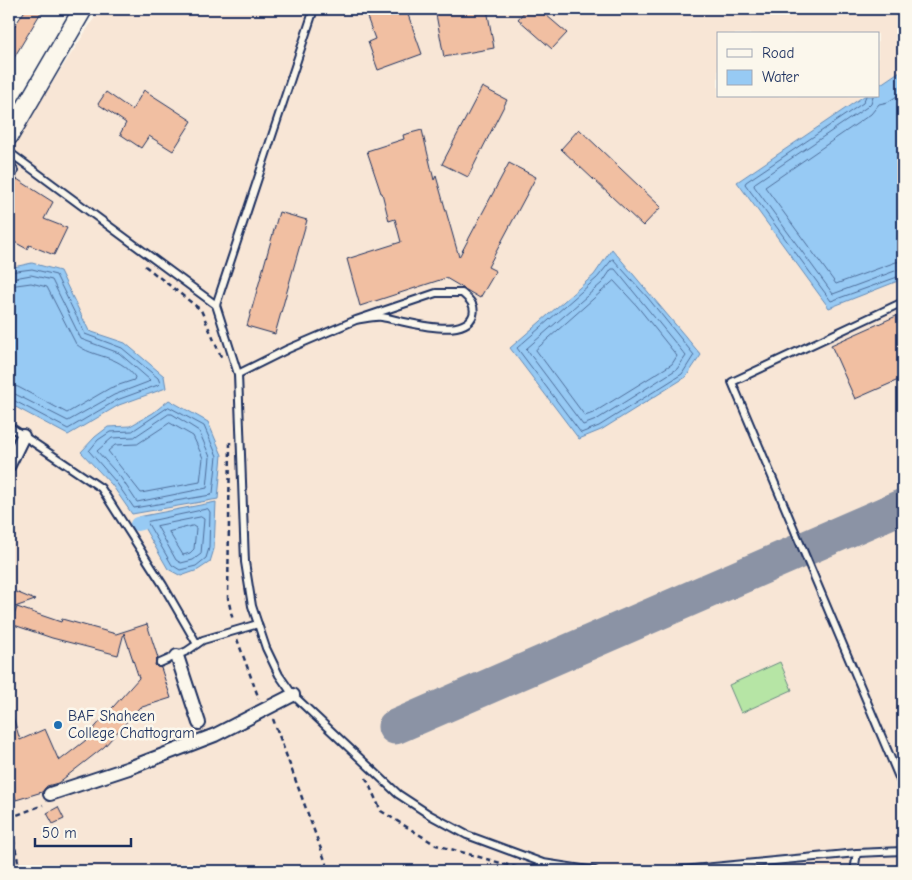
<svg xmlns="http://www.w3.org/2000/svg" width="912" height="880" viewBox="0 0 912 880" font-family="'Comic Neue',sans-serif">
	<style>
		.built { fill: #f8e6d6; fill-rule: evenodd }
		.green { fill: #b6e5a5; stroke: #688a82 }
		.water { fill: #97caf4; stroke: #658cb8 }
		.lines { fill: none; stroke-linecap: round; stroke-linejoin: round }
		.shore { stroke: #4d6d9a; stroke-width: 1 }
		.canal { stroke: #97caf4; stroke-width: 14 }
		.taxiway { stroke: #8b93a5; stroke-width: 35 }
		.building { fill: #f1bfa2; stroke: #1b2f5e }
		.lane-casing { stroke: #1b2f5e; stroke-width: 10 }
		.street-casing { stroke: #1b2f5e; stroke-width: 16 }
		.secondary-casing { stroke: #1b2f5e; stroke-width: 21 }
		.path { stroke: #1b2f5e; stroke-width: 2.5; stroke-dasharray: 5 4; stroke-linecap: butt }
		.lane { stroke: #fbf7ec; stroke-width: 6 }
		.street { stroke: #fbf7ec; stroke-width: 12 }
		.secondary { stroke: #fbf7ec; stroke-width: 18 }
		.poi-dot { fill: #1f6fb2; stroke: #fbf7ec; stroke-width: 2 }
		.labels { text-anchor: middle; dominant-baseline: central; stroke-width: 5; stroke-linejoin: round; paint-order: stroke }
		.poi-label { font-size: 15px; fill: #1b2f5e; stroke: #fbf7ec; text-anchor: start }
	</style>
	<rect width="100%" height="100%" fill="#fbf7ec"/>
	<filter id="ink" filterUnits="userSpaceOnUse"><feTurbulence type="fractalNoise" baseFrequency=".02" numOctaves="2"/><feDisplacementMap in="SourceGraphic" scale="10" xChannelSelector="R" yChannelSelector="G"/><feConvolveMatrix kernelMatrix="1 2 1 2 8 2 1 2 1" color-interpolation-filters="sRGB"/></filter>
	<g filter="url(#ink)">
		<path class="built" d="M100,9H903V871H9V150ZM718,34H878V96H718Z"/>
		<polygon class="green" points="780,662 792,690 741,713 729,685"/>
		<g class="water">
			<polygon points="903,69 903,279 829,308 737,182 864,96 878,96 878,86"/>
			<polygon points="612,249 701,355 686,377 601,430 579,439 510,348 594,275"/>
			<polygon points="32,263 60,271 89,331 125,343 164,376 166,388 119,405 68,435 10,404 9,268"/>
			<polygon points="169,400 208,422 222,455 218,499 132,514 112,485 81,452 95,437 108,427 130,426 153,413"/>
			<polygon points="216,502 214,549 210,562 198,570 181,576 168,569 138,517"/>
		</g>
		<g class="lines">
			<g class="shore">
				<polyline points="903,92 888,102 879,104 871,114 765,187 836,284 896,262 903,261"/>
				<polyline points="866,96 863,103 746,182 745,184 831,301 903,275"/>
				<polyline points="873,96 871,103 867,107 755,183 754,186 833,294 903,268"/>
				<polygon points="613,259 648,298 694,355 682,374 599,426 581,433 517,348 597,278"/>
				<polygon points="612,269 615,269 686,356 677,369 596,420 583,425 526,349 602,283"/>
				<polyline points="9,272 32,269 56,275 85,334 122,348 158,378 160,383 158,385 117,400 68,429 13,400 9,399"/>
				<polyline points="9,279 31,275 52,280 81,339 119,353 150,380 148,382 114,395 68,421 15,394 9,393"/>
				<polygon points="614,281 637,306 677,356 672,364 593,413 585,416 536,350"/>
				<path d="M9,286L31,283L47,287L76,344C94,359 117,353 135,377L134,380L110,388L67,413L18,387L9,385"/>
				<polygon points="169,407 204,426 217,456 213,493 211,495 134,508 116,482 89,451 98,440 110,432 132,431"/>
				<polygon points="169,414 172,414 199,431 210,457 207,488 137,502 121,478 97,451 112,438 134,437"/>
				<polygon points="170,423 193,436 203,458 200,482 141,493 108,451 115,445 137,444"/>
				<polygon points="208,509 210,512 209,548 206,558 196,566 180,570 172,565 147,522"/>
				<polygon points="201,517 204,519 201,554 193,560 181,563 176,560 157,526"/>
				<polygon points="193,526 196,528 194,549 190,553 183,555 169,532"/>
			</g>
			<polyline class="canal" points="137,524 141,523"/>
			<polyline class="taxiway" points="395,727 903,506"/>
		</g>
		<g class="building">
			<polygon points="26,9 43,9 9,66 9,34"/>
			<polygon points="364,9 406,9 422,54 378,70 368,42 375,39"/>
			<polygon points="435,9 487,9 494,48 444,57"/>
			<polygon points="527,9 539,9 567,33 552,49 518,19"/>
			<polygon points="482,87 507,100 468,177 442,164"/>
			<polygon points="144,90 192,121 173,151 149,136 141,148 120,134 126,123 98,104 106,92 132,110"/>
			<polygon points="579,129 661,207 643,226 561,149"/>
			<polygon points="422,130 434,180 436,176 459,257 509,163 536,177 488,267 496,271 480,298 446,278 360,306 347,259 401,242 395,219 389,221 382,193 381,193 367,151 404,139 403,135"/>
			<polygon points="17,179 53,202 44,219 67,228 54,255 29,245 27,249 9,239 9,193"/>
			<polygon points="279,212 307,220 275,334 247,326"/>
			<polygon points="903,313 903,378 855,399 831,345"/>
			<polygon points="16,592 35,600 9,609 9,594"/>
			<polygon points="17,607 61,622 62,619 116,634 147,624 158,658 156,660 155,665 157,667 161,668 171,698 139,708 104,747 58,783 47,786 42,792 16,800 9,776 9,711 11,710 20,740 45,729 59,761 90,737 88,735 139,678 124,633 118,655 52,638 11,624"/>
			<polygon points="58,807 64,819 53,824 47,813"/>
		</g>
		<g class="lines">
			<defs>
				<g id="lane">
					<polyline points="314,9 216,305 238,374 245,562 252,606 266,648 279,675 293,695 398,794 430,815 467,835 543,863"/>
					<polyline points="9,152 216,305"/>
					<polyline points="903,302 732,382 903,787"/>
					<path d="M238,374L288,349L356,320L436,293H462C469,299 476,305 473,315C464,341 401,320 382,317C374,316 364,319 356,320"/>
					<polyline points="9,426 101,488 163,585 197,644"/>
					<polyline points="160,663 187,651 203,640 258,624"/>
					<polyline points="533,871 543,863 595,871"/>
					<polyline points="672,871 857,853 903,851"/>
					<polyline points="854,871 857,853"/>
				</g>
				<g id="street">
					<polyline points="9,167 11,171 9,175"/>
					<polyline points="9,465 23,436"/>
					<polyline points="177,656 199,723"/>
					<polyline points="50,794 129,768 215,735 293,695"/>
				</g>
				<polyline id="secondary" points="9,136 83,9"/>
			</defs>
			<use href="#lane" class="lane-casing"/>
			<use href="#street" class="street-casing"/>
			<use href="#secondary" class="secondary-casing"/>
			<g class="path">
				<polyline points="145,266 201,310 222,359"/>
				<polyline points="230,442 228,598 233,621"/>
				<polyline points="237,639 259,699"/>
				<polyline points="273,719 329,871"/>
				<polyline points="366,778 381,811 436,845 526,870"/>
				<polyline points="20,871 9,818 43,805"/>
			</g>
			<use href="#lane" class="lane"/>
			<use href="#street" class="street"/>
			<use href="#secondary" class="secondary"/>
		</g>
	</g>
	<circle class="poi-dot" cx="58" cy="725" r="5"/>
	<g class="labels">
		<g class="poi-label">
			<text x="68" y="716">BAF Shaheen<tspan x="68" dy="17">College Chattogram</tspan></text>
		</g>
	</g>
	<rect width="912" height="880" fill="none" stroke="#fbf7ec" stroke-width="30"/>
	<rect x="15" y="15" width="882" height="850" fill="none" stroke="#1b2f5e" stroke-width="2" filter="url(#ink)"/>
	<rect x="717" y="32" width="162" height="65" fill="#fbf7ec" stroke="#a1a7b3"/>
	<rect x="727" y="49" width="25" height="8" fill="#fbf7ec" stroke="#a1a7b3"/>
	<text x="762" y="58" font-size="15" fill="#1b2f5e">Road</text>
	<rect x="727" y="70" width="25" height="15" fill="#97caf4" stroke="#a1a7b3"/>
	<text x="762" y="82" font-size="15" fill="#1b2f5e">Water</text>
	<path d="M35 838v8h96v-8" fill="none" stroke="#1b2f5e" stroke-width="2.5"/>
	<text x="42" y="838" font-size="15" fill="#1b2f5e" stroke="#fbf7ec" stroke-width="4" paint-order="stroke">50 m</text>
</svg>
